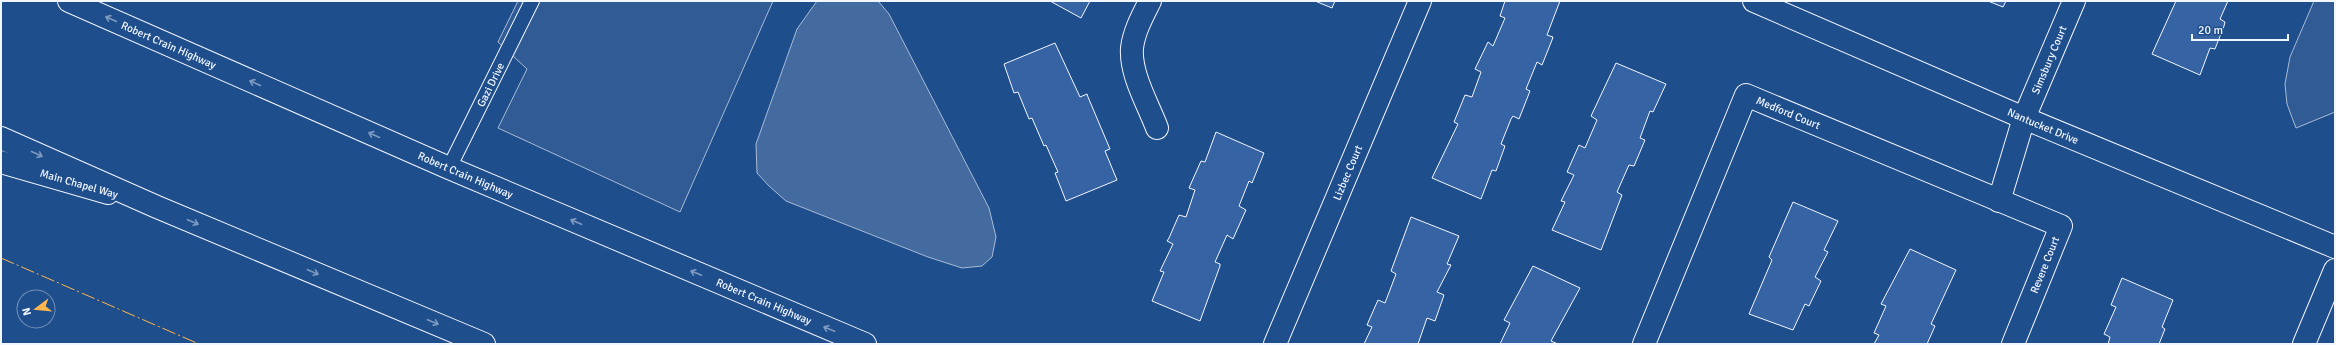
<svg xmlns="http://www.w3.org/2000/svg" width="2336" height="345" viewBox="0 0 2336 345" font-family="Signika,sans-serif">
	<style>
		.built { fill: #305b95; stroke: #a8bbd7 }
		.water { fill: #446ba0; stroke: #a8bbd7 }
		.building { fill: #3563a3; stroke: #f2f6ff }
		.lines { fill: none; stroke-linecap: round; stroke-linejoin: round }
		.lane-casing { stroke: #f2f6ff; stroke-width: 16 }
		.street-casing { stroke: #f2f6ff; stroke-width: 24 }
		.highway-casing { stroke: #f2f6ff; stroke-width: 24 }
		.lane { stroke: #1f4e8c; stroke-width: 14 }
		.street { stroke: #1f4e8c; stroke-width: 22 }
		.highway { stroke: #1f4e8c; stroke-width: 22 }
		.power { stroke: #ffb74d; stroke-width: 1; stroke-dasharray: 14 3 2 3; stroke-linecap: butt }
		.oneway { stroke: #7e9ac0 }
		.labels { text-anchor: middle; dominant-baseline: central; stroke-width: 3; stroke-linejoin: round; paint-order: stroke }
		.street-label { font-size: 11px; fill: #f2f6ff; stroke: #1f4e8c }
	</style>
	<rect width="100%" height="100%" fill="#1f4e8c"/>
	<g class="built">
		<polygon points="518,1 773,1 680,212 498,128 527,69 498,42"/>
		<polygon points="2314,1 2335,1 2335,112 2296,128 2287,104 2285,84 2290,57"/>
	</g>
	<polygon class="water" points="817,1 878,1 889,14 989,208 996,237 992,257 982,266 962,268 928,257 786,201 769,186 757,173 756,144 797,29"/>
	<g class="building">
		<polygon points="1050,1 1090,1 1081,18"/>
		<polygon points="1315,1 1335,1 1332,8"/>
		<polygon points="1505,1 1560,1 1547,35 1553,37 1552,40 1542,65 1537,62 1526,89 1530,91 1519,119 1513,116 1511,119 1501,144 1505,146 1496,171 1492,170 1481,199 1432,178 1458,124 1454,122 1465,95 1472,97 1481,72 1475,69 1488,42 1493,46 1505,18 1500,16"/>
		<polygon points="1988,1 2006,1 2003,7"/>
		<polygon points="2176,1 2228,1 2220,19 2225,22 2224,26 2215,49 2210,48 2200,75 2152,54"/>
		<polygon points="1055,43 1080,97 1087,94 1088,97 1110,149 1105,151 1117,180 1066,201 1055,173 1058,172 1046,145 1044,146 1032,118 1029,119 1018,92 1014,93 1004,64"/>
		<polygon points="1616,63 1666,84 1653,112 1650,111 1640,138 1645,140 1634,166 1629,165 1617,192 1622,195 1601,250 1552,230 1565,202 1561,201 1574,175 1567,172 1579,145 1585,148 1597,120 1591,116"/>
		<polygon points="1216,132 1264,153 1252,183 1249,181 1239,206 1246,210 1245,212 1233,239 1227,235 1215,262 1220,264 1220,266 1200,321 1152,301 1164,272 1160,271 1173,244 1167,241 1169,238 1179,215 1186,217 1195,190 1189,188 1201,161 1205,162"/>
		<polygon points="1793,202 1838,221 1824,250 1828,252 1815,277 1821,281 1809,306 1805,304 1793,330 1749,314 1772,260 1769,257"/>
		<polygon points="1411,217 1459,236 1447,264 1451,265 1437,292 1444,295 1435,321 1427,318 1418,344 1364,344 1372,327 1367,325 1378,300 1385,303 1393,282 1396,274 1391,271"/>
		<polygon points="1910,249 1956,270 1931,324 1935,326 1927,344 1874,344 1879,335 1874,333 1886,306 1881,304"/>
		<polygon points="1533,266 1580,288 1551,341 1558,344 1500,344 1510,323 1504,320"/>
		<polygon points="2122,278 2173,300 2162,327 2165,329 2159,344 2108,344 2110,337 2104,334 2116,307 2111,305"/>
	</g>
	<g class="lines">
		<defs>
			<g id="lane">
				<path id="s1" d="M449,168L532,1"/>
			</g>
			<g id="street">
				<path d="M1150,1C1143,15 1134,31 1132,48C1130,74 1148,104 1157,128"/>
				<path id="s2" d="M1754,1L2024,118L2335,247"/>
				<polyline points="1,162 108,193"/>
				<path id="s3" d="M1999,201L2024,118L2074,1"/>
				<path id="s4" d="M1275,344L1420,1"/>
				<path id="s5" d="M1644,344L1746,95L2061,226L2013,344"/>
				<polyline points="2304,344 2335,270"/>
			</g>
			<g id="highway">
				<path id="s6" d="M69,1L449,168L865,344"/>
				<polyline points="1,138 157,207 484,344"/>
			</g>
		</defs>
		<use href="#lane" class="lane-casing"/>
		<use href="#street" class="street-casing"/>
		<use href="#highway" class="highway-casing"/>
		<use href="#lane" class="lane"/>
		<use href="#street" class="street"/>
		<use href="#highway" class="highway"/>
		<polyline class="power" points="1,258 199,344"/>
	</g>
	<defs><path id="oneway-shaft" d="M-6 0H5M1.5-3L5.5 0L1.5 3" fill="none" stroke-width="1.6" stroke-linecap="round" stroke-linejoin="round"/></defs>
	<g class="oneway">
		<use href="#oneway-shaft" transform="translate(111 19) rotate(-156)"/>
		<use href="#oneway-shaft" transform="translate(255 83) rotate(-156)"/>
		<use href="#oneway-shaft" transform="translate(374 135) rotate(-156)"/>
		<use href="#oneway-shaft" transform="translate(37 154) rotate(24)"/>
		<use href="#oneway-shaft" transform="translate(193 222) rotate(23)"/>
		<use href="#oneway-shaft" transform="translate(576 222) rotate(-157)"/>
		<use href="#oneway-shaft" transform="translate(313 272) rotate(23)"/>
		<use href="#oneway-shaft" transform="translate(696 273) rotate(-157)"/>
		<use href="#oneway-shaft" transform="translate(433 322) rotate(23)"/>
		<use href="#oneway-shaft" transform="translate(829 329) rotate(-157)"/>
	</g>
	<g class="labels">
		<g class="street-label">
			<text stroke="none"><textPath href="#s6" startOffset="109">Robert Crain Highway</textPath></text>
			<text stroke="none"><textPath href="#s3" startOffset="150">Simsbury Court</textPath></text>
			<text stroke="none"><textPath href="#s1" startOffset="93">Gazi Drive</textPath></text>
			<text stroke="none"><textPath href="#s5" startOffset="315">Medford Court</textPath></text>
			<text stroke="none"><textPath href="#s2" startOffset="315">Nantucket Drive</textPath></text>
			<text stroke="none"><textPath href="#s4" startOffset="186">Lizbec Court</textPath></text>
			<text stroke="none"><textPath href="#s6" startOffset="433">Robert Crain Highway</textPath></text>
			<text transform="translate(79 184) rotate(16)">Main Chapel Way</text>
			<text transform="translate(2045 265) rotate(-68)">Revere Court</text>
			<text stroke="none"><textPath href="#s6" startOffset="757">Robert Crain Highway</textPath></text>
		</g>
	</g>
	<rect width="2336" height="345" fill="none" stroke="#f2f6ff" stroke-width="4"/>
	<g transform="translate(36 309) rotate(254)"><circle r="19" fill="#1f4e8c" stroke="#7391ba"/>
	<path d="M0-3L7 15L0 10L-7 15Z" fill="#ffb74d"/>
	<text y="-6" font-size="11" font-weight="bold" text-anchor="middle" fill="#f2f6ff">N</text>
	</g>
	<path d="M2192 34v6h96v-6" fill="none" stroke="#f2f6ff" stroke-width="2"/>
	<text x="2198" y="34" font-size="12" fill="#f2f6ff" stroke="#1f4e8c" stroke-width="3" paint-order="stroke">20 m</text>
</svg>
